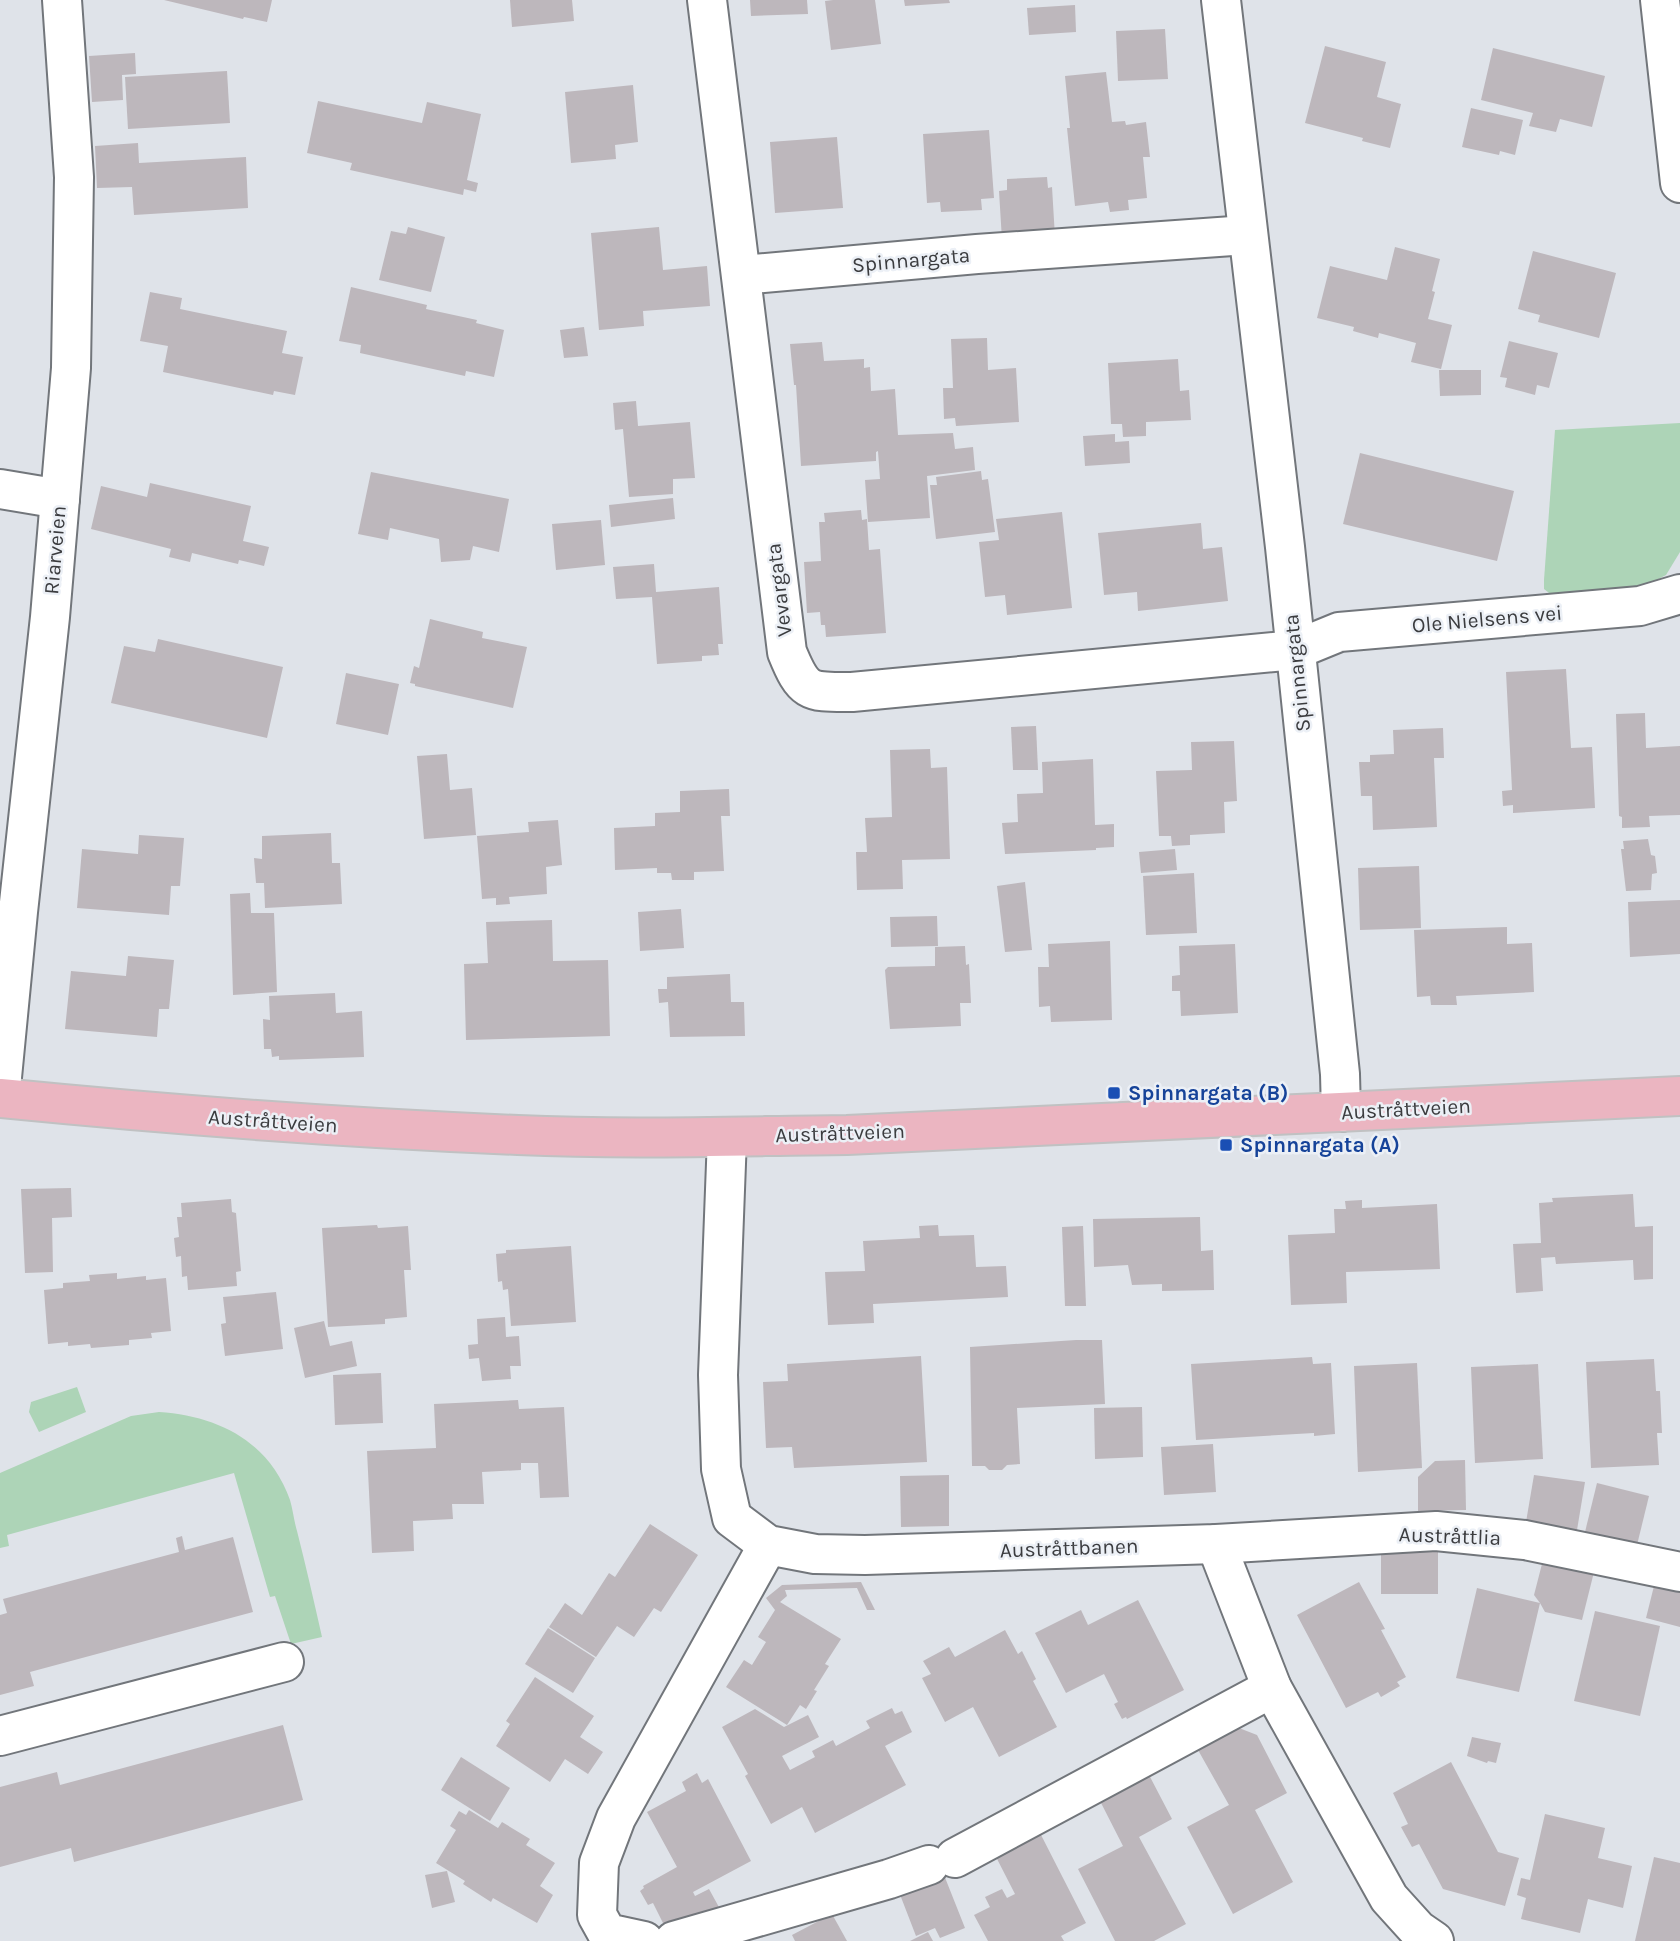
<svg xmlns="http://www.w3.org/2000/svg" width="1680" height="1941" viewBox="0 0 1680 1941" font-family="Karla,sans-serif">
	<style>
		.green { fill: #add4b7 }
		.building { fill: #bdb7bc }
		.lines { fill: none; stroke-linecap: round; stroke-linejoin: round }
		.minor-casing { stroke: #72767b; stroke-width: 42 }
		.major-casing { stroke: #c0c1c2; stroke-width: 42 }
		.minor { stroke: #fff; stroke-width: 38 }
		.major { stroke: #ebb5c1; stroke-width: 38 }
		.transit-dot { fill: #1a4fb4; stroke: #ecf0f6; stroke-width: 2.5 }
		.labels { text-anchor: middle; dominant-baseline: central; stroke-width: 5; stroke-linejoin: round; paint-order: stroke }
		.street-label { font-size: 21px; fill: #3b3c3f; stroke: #ecf0f6 }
		.transit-label { font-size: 21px; font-weight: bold; fill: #164399; stroke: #ecf0f6; text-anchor: start }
	</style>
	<rect width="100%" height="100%" fill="#dfe3e9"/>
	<g class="green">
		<polygon points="1680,423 1680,552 1666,575 1647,585 1553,596 1544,589 1544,580 1555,430"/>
		<polygon points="77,1387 86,1412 39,1432 29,1412 31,1402"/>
		<path d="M159,1412C218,1416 269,1441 290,1500C293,1510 294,1521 297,1531C306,1566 314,1602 322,1637L291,1644L275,1596L270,1597L234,1473L7,1535L9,1546L0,1548V1473L131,1416Z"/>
	</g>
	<g class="building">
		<polygon points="164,0 272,0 267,22 244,17 243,19"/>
		<polygon points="510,0 572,0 574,21 512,27"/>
		<polygon points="750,0 807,0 808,14 751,16"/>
		<polygon points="833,0 875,0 881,44 831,50 825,1"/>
		<polygon points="904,0 949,0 950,3 905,6"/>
		<polygon points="1075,5 1076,32 1029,35 1027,8"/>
		<polygon points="1165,29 1168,79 1118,81 1116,31"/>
		<polygon points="1325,46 1386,62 1377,97 1401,104 1390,148 1362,141 1363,138 1305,123"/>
		<polygon points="1493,48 1605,76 1592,127 1560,119 1556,132 1529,126 1533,113 1481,100"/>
		<polygon points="135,53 136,74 122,75 123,100 92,102 89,56"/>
		<polygon points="227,71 230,123 128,129 125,77"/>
		<polygon points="1106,72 1112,122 1125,121 1126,125 1146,122 1150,157 1143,157 1147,198 1128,200 1129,210 1110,212 1108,202 1075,206 1067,128 1070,128 1065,76"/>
		<polygon points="633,85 638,142 615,145 616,159 571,163 565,92"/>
		<polygon points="318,101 422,123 427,102 481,114 467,180 478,183 476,192 464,189 463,195 350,170 352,163 307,153"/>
		<polygon points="1471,108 1523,120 1515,155 1500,151 1499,155 1462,147"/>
		<polygon points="989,130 994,198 981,199 982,210 941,212 940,202 927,203 923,134"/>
		<polygon points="837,137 843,208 775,213 770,142"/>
		<polygon points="138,143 139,163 246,157 248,208 134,215 132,187 97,188 95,146"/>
		<polygon points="1047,177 1048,188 1052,187 1055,237 1002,240 999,191 1007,190 1007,179"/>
		<polygon points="408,227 445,237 431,292 379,280 391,231 406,234"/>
		<polygon points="659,227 663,270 707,266 710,306 643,311 644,326 599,330 591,233"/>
		<polygon points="1395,247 1440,259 1432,291 1435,292 1428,319 1452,325 1441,369 1411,362 1416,343 1379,333 1378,338 1353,331 1354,327 1317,318 1330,266 1387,280"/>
		<polygon points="1533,251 1616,273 1599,338 1538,322 1540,315 1518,309"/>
		<polygon points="351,287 427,305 426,309 477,320 476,323 504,330 494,377 466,371 465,376 360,353 361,345 339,341"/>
		<polygon points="150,292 182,298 180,309 287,331 282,353 303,357 295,395 274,391 273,395 163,372 168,346 140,341"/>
		<polygon points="584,327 588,356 564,358 560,330"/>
		<polygon points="987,338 988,370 1016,368 1019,422 956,426 955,418 944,419 943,388 953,388 951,339"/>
		<polygon points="1509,341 1558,353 1549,388 1537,385 1535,395 1505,387 1507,378 1500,377"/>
		<polygon points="822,342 824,361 864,359 864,368 870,367 871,391 895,389 898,435 953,433 955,449 973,447 975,470 927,476 930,518 868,522 865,480 880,479 878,451 876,452 876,461 801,466 796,385 794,385 790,344"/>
		<polygon points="1178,359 1180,391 1189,390 1191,420 1146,422 1146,436 1123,437 1122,424 1111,424 1108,363"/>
		<polygon points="1439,370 1481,370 1481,395 1440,396"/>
		<polygon points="636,401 638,426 690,422 695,478 673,479 673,494 629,497 623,429 615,430 613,403"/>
		<polygon points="1115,434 1115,442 1129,441 1130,463 1085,466 1083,436"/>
		<polygon points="1360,453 1514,491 1497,561 1343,524"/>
		<polygon points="981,471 982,480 988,479 995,532 936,539 930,485 937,485 936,477"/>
		<polygon points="371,472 509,499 499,552 473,546 470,560 441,562 439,539 390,528 388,540 358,534"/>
		<polygon points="150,483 251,506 243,541 269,547 264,566 239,560 238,564 192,553 190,562 169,557 171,549 91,529 101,486 147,497"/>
		<polygon points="673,498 675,519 611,527 609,505"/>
		<polygon points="861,510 862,520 867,519 869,550 880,549 886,633 826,637 825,625 821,625 820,612 807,613 804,562 821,561 819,522 825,522 824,513"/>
		<polygon points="1062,512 1072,608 1007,615 1005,595 985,597 979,542 999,540 996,519"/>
		<polygon points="601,520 605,565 556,570 552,524"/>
		<polygon points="1201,523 1203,549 1222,547 1228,601 1138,611 1137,592 1104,595 1098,533"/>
		<polygon points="654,564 656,592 719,587 723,644 718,644 719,655 702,656 702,661 657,664 652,597 616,599 613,567"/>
		<polygon points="430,619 483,632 482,638 527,647 513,708 415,686 415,684 410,683 414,666 419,668"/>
		<polygon points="158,639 283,667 267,738 111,703 124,646 155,652"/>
		<polygon points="1566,669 1571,748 1592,747 1595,808 1513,813 1513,805 1503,806 1502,791 1512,790 1506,672"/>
		<polygon points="346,673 399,684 388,735 336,724"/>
		<polygon points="1645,713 1646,748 1680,746 1680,815 1649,816 1650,827 1622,828 1622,817 1619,816 1616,714"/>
		<polygon points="1036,726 1038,770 1013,770 1011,727"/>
		<polygon points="1443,728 1444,758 1434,758 1437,827 1373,830 1372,796 1361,796 1359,762 1370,762 1370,755 1394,754 1393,730"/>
		<polygon points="1234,741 1237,801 1224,802 1225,833 1190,835 1190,845 1172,846 1171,836 1159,836 1156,771 1192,770 1191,742"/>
		<polygon points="930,749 931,768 947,767 950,859 902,860 903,889 857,890 856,852 867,852 865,818 892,817 890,750"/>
		<polygon points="447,754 450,790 472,788 476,835 424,839 417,756"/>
		<polygon points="1093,759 1095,825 1114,824 1114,847 1096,848 1096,850 1005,854 1002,823 1018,822 1017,794 1043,793 1042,762"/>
		<polygon points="729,789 730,816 721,816 724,871 694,872 694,880 672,880 671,873 657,873 657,868 615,870 614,828 655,826 655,813 680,812 680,791"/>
		<polygon points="558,820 562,865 546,867 547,894 509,897 510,904 496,905 496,898 482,899 477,836 529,832 528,822"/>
		<polygon points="331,833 332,863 340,863 342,904 265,908 264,883 256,883 254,858 262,859 262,836"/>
		<polygon points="139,835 184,838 180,886 171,886 169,915 77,908 82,849 138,854"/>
		<polygon points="1648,839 1651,855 1655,856 1657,873 1652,874 1651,890 1626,891 1621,849 1624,849 1623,841"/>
		<polygon points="1175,849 1177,870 1141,873 1139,852"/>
		<polygon points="1419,866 1421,928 1360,930 1358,868"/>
		<polygon points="1194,873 1197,933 1146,935 1143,876"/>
		<polygon points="1025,882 1032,950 1005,952 997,886"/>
		<polygon points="250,893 251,913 274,913 277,992 233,995 230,894"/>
		<polygon points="1680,900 1680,954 1630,957 1628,902"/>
		<polygon points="681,909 684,948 640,951 638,912"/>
		<polygon points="937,916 938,946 891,947 890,917"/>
		<polygon points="552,920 553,961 608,960 610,1036 466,1040 464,964 488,963 486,922"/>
		<polygon points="1507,927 1507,944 1532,943 1534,992 1456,996 1457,1005 1431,1005 1430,996 1417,997 1414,930"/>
		<polygon points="1110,941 1112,1020 1051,1022 1050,1006 1039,1007 1038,967 1049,967 1048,944"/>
		<polygon points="1235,944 1238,1013 1181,1016 1180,991 1172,991 1172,976 1180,975 1179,946"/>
		<polygon points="965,946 966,965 969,964 971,1003 960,1003 961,1026 890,1029 885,970 888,967 935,966 935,947"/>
		<polygon points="128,956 174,960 169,1009 159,1009 157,1037 65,1029 71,971 126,976"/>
		<polygon points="730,974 731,1002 744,1002 745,1036 670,1037 668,1002 659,1003 658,989 667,989 667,977"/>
		<polygon points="335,993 336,1013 362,1011 364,1057 279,1060 279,1056 272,1057 271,1049 264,1049 263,1019 270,1020 269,996"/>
		<polygon points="71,1188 72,1217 52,1218 53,1272 25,1273 21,1189"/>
		<polygon points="1633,1194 1635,1227 1653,1226 1653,1279 1634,1280 1633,1260 1556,1264 1555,1257 1541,1258 1543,1291 1516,1293 1513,1244 1541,1243 1539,1203 1553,1202 1552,1198"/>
		<polygon points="231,1199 232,1212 236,1213 241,1271 236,1272 237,1286 188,1290 187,1276 182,1277 181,1256 176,1257 174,1238 179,1237 177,1217 182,1217 181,1203"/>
		<polygon points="1362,1200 1362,1208 1437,1204 1440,1269 1346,1272 1347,1303 1291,1305 1288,1235 1335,1233 1334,1209 1346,1209 1345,1201"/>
		<polygon points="1200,1217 1201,1251 1213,1250 1214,1290 1162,1291 1162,1284 1132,1285 1128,1265 1094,1267 1093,1219"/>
		<polygon points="377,1225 378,1228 408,1226 411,1270 404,1270 407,1317 385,1319 385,1324 328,1327 322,1228"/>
		<polygon points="938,1225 939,1236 974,1235 976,1267 1006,1266 1008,1297 873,1304 874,1323 828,1325 825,1272 865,1271 863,1241 920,1238 919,1226"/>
		<polygon points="1083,1226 1086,1306 1065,1306 1062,1227"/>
		<polygon points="571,1246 576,1322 511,1326 508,1289 503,1290 502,1281 498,1282 496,1254 506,1253 506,1250"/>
		<polygon points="117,1273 117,1279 146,1276 146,1280 166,1278 171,1331 151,1333 152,1338 129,1340 129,1345 91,1348 90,1344 68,1346 68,1342 48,1344 44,1290 63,1288 63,1283 90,1281 89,1275"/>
		<polygon points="276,1292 283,1349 225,1356 221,1324 226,1323 223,1297"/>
		<polygon points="505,1317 506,1337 519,1336 521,1366 510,1366 511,1379 482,1381 479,1358 469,1359 468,1345 478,1344 477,1319"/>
		<polygon points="324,1321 330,1346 352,1341 357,1366 305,1378 294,1328"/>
		<polygon points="1076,1340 1102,1340 1105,1404 1017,1408 1020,1464 1007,1465 1002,1470 989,1470 985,1466 972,1466 970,1347"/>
		<polygon points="921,1356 927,1462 794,1468 792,1447 766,1448 763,1382 788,1381 787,1364"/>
		<polygon points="1312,1357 1313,1364 1331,1363 1335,1434 1314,1436 1314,1433 1196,1440 1191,1364"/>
		<polygon points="1654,1359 1656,1391 1660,1391 1662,1433 1657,1433 1659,1465 1591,1468 1586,1362"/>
		<polygon points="1417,1363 1422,1468 1358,1472 1354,1366"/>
		<polygon points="1538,1364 1543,1459 1475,1463 1471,1367"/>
		<polygon points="381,1373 383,1423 335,1425 333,1375"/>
		<polygon points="518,1400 519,1409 564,1407 569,1497 540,1498 538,1463 521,1463 521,1470 482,1472 484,1504 452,1504 453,1519 413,1521 414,1551 372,1553 367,1451 436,1448 434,1404"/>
		<polygon points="1142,1407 1143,1457 1095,1459 1094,1408"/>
		<polygon points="1213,1444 1216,1492 1164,1495 1161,1447"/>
		<polygon points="1465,1460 1466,1510 1418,1511 1418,1477 1435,1461"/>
		<polygon points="949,1475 949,1526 901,1527 900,1476"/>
		<polygon points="1534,1475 1585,1482 1577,1530 1526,1522"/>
		<polygon points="1597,1483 1649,1496 1637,1545 1585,1532"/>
		<polygon points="650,1524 698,1555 661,1612 654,1608 634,1637 617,1626 596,1657 549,1627 565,1603 582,1615 609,1573 615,1577"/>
		<polygon points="182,1536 185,1550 233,1537 253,1612 30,1672 34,1686 0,1695 0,1615 7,1613 3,1599 179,1552 176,1538"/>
		<rect x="1381" y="1548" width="57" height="46"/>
		<polygon points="1543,1560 1594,1572 1582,1620 1545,1612 1540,1603 1519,1692 1456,1678 1477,1588 1540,1603 1534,1595"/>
		<polygon points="1656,1578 1680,1585 1680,1627 1646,1618"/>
		<polygon points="861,1582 875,1610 867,1610 857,1588 785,1590 787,1596 780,1602 841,1639 825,1664 829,1666 814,1690 817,1691 806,1709 800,1705 787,1725 726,1687 744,1660 752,1665 766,1642 758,1637 775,1610 766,1598 782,1585"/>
		<polygon points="1359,1582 1385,1629 1381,1630 1406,1677 1397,1682 1400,1686 1381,1697 1378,1692 1346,1708 1297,1615"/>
		<polygon points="1138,1600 1184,1690 1127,1719 1126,1717 1122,1719 1114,1704 1118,1702 1104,1674 1066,1693 1035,1633 1081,1610 1088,1625"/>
		<polygon points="1595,1611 1660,1626 1640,1716 1574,1701"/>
		<polygon points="548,1628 595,1658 573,1693 525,1664"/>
		<polygon points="1005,1630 1018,1654 1022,1651 1036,1679 1033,1681 1057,1727 999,1757 973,1707 945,1722 922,1678 931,1674 923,1661 949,1647 955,1657"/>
		<polygon points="535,1677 594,1716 580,1737 603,1752 588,1774 565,1759 550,1782 496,1746 510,1724 506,1721"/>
		<polygon points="892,1708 895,1714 902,1711 912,1732 885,1746 906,1785 815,1833 802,1807 771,1824 745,1776 748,1774 722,1727 755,1709 784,1727 808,1715 819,1737 782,1756 790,1770 815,1757 812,1751 833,1740 836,1746 870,1728 866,1721"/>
		<polygon points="283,1725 303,1800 74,1862 71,1848 0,1867 0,1787 57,1772 60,1785"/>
		<polygon points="1239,1728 1257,1735 1287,1793 1255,1810 1293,1882 1233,1914 1187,1827 1229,1805 1198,1750"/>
		<polygon points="1472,1737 1501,1743 1496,1763 1488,1761 1487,1763 1467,1756"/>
		<polygon points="461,1757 510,1788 490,1821 441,1790"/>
		<polygon points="1451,1762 1498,1852 1519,1858 1505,1906 1443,1889 1419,1844 1412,1847 1401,1827 1408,1824 1393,1793"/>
		<polygon points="697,1773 702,1783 708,1779 751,1861 693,1892 695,1896 709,1889 720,1909 664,1925 653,1903 648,1905 640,1891 644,1888 643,1886 677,1867 647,1812 686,1791 682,1782"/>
		<polygon points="1148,1773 1172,1819 1139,1837 1186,1924 1154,1941 1115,1941 1078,1869 1123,1846 1099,1799"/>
		<polygon points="469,1810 498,1828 502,1822 530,1839 526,1845 555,1863 540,1886 553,1895 537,1923 493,1898 491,1902 463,1884 465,1881 436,1863 456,1830 450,1826 459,1811 466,1815"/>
		<polygon points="1545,1814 1605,1828 1598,1858 1632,1866 1623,1908 1588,1899 1580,1933 1521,1919 1526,1898 1517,1895 1521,1878 1530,1880"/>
		<polygon points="1039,1831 1086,1923 1061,1936 1064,1941 988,1941 974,1915 990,1907 985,1897 1002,1889 1007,1898 1015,1894 995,1855"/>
		<polygon points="1654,1857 1680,1863 1680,1941 1635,1941"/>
		<polygon points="447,1871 455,1902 432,1908 425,1875"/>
		<polygon points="944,1875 965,1928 940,1938 935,1928 916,1936 899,1892"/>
		<polygon points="832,1914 847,1941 795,1941 792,1935"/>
		<polygon points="928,1932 933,1941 910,1941"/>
	</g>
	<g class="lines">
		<defs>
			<g id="minor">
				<path d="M707,0L787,652C804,694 809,692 852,692L1295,650L1339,632L1640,606L1680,594"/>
				<polyline points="1221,0 1285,547 1340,1074 1341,1112"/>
				<polyline points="1660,0 1680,183"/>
				<polyline points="742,275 977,254 1247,235"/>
				<polyline points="0,489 60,499"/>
				<polyline points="0,1098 18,912 50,617 71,368 74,177 62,0"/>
				<polyline points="727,1137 718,1375 721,1469 732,1518 768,1545 815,1554 865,1555 1216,1544 1436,1531 1525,1540 1680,1572"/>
				<polyline points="1216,1544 1272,1688 1389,1898 1418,1930 1434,1941"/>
				<polyline points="0,1736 284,1662"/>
				<polyline points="955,1858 1272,1688"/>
				<polyline points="644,1941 607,1933 597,1915 599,1863 616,1818 768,1545"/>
				<polyline points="674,1941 889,1879 929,1865"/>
			</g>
			<path id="major" d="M0,1098C172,1115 345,1128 518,1135C628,1140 738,1136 847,1135L1680,1096"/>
		</defs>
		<use href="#minor" class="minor-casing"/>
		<use href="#major" class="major-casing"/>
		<use href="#minor" class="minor"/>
		<use href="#major" class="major"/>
	</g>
	<g class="transit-dot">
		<rect x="1107" y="1086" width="14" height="14" rx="3.5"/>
		<rect x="1219" y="1138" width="14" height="14" rx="3.5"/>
	</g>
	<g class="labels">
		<g class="street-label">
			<text transform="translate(911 260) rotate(-5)">Spinnargata</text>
			<text transform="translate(55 550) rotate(-85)">Riarveien</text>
			<text transform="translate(779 590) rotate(-97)">Vevargata</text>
			<text transform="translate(1487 619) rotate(-5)">Ole Nielsens vei</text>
			<text transform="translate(1297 673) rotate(-96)">Spinnargata</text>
			<text transform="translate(1406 1109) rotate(-3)">Austråttveien</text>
			<text transform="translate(273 1121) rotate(4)">Austråttveien</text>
			<text transform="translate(840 1133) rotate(-2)">Austråttveien</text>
			<text transform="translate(1450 1536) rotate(2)">Austråttlia</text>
			<text transform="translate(1069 1548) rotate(-2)">Austråttbanen</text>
		</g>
		<g class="transit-label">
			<text x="1128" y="1093">Spinnargata (B)</text>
			<text x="1240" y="1145">Spinnargata (A)</text>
		</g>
	</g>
</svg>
